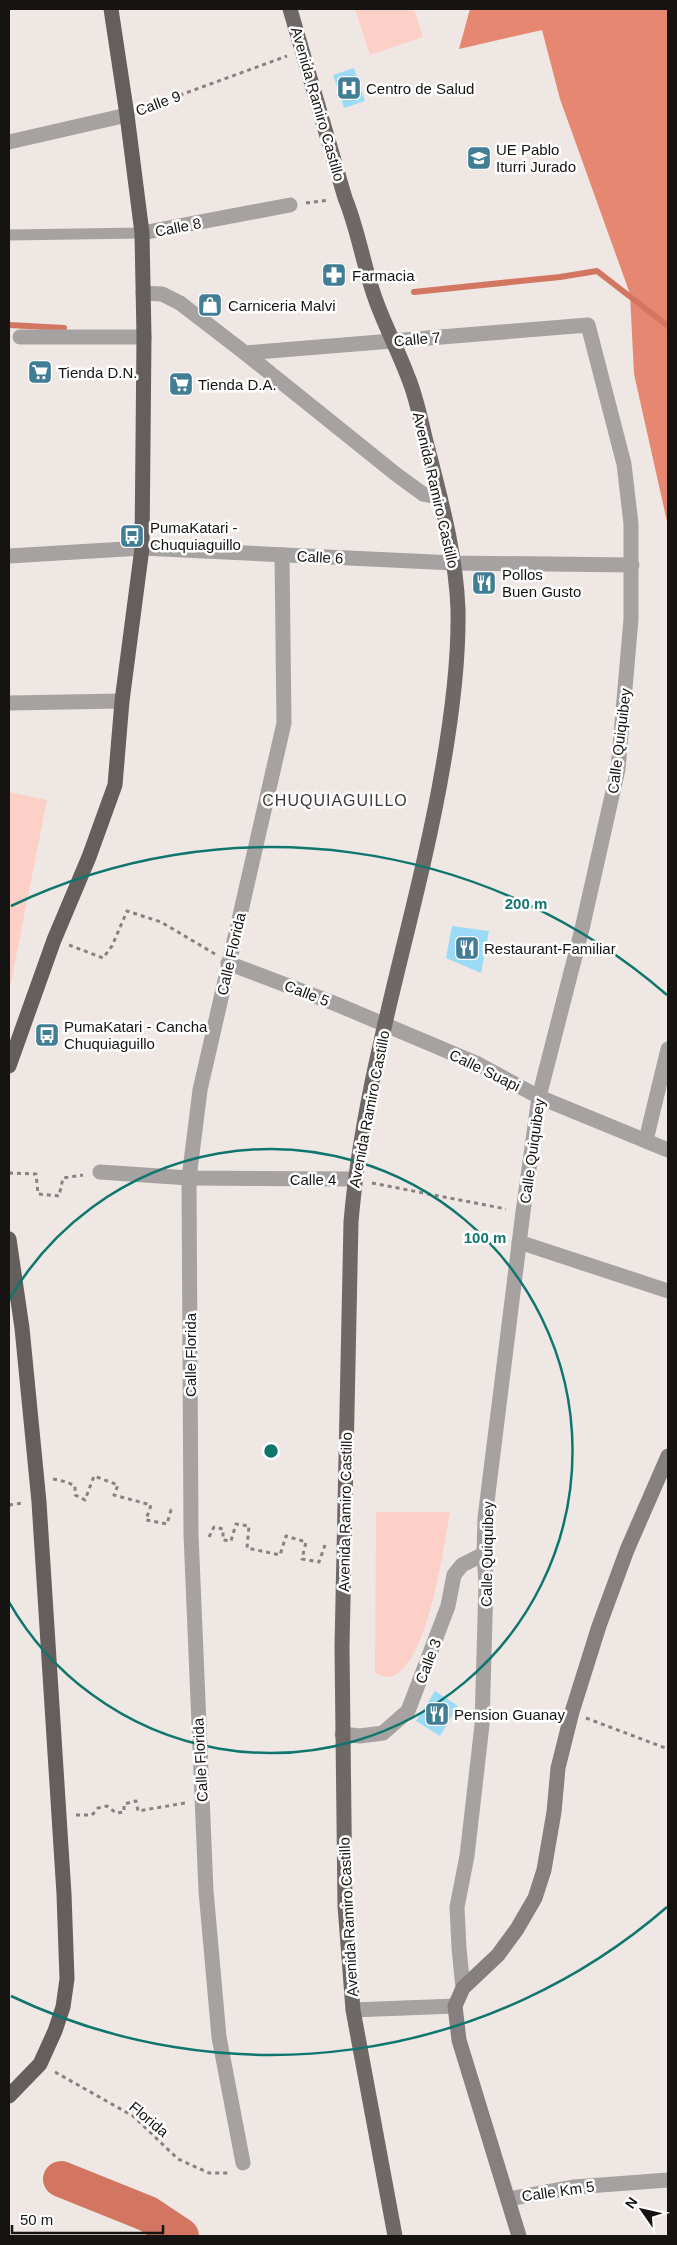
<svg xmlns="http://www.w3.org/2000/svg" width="677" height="2245" viewBox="0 0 677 2245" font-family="Arial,sans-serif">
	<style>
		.green { fill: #fcd0c6 }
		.forest { fill: #e68771 }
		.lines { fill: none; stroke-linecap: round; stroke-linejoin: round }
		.stream { stroke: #d37661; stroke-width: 6 }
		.river { stroke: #d37661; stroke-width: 36 }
		.building { fill: #9cdbf5 }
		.path { stroke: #878280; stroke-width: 3; stroke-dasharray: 4 4; stroke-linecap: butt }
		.service { stroke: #a6a2a1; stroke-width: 11 }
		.minor { stroke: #a6a2a1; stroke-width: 15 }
		.secondary { stroke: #85807f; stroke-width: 15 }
		.primary { stroke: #6e6867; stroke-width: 15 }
		.trunk { stroke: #645e5c; stroke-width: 15 }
		.ring { fill: none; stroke: #0f766e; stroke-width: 2.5 }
		.labels { text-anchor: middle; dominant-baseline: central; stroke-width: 5; stroke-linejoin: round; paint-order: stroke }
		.poi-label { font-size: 15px; fill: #161413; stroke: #fff; text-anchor: start }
		.street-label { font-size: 15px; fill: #161413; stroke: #fff }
		.neighbourhood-label { font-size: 16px; letter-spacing: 1px; fill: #3f3836; stroke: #fff }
		.centre { fill: #0f766e; stroke: #fff; stroke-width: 2.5 }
		.ring-label { font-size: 15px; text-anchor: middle; font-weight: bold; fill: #0f766e; stroke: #fff; stroke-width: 5; stroke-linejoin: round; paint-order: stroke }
	</style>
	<rect width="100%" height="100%" fill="#efe7e4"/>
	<g class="green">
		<polygon points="355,9 414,9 423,37 370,55"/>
		<polygon points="9,792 47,800 9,992"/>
		<path d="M376,1512H450C443,1549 429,1660 393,1676C387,1679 381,1675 375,1673Z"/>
	</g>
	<polygon class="forest" points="470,9 668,9 668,526 634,374 630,294 560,99 542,30 459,49"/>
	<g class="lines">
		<g class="stream">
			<polyline points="414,292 560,277 597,271 668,326"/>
			<polyline points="9,325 64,328"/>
		</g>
		<polyline class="river" points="61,2179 148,2214 181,2236"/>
	</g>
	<g class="building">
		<polygon points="354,68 365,101 344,108 333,75"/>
		<polygon points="452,926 489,931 481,973 446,958"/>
		<polygon points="435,1691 458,1706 440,1736 416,1721"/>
	</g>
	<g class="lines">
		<g class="path">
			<polyline points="142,109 287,56"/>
			<polyline points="306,203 329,200"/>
			<polyline points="69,945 103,958 112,946 127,911 161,922 215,954"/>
			<polyline points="9,1173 36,1174 38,1194 59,1196 63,1178 83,1175"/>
			<polyline points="372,1183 506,1209"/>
			<polyline points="53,1479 67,1482 75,1486 75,1495 85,1500 94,1476 118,1485 114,1495 151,1505 146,1520 167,1524 171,1510 175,1510"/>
			<polyline points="9,1505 23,1503"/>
			<polyline points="209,1537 214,1527 223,1529 223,1540 231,1541 236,1524 249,1526 247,1548 280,1555 286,1536 306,1542 302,1559 319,1562 325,1545"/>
			<polyline points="586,1718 668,1749"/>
			<polyline points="76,1815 92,1815 98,1808 107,1806 116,1813 124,1812 124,1804 136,1801 138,1811 185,1803"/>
			<polyline points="55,2072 133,2116 178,2159 209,2173 229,2173"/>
		</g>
		<polyline class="service" points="9,235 142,233"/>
		<g class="minor">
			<polyline points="9,142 127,115"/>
			<polyline points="142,233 290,205"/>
			<polyline points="143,293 162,294 180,303 245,353 397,475 423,494 440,497"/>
			<polyline points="20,337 144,337"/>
			<polyline points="245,353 588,325 624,464 631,524 631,619 618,769 582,929 539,1097 523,1212 485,1518 484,1554 486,1583 482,1725 467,1856 457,1907 459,1948 463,1988"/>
			<polyline points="9,556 142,548 454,563 632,565"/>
			<polyline points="9,703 122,701"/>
			<polyline points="228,963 336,1004 478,1064 539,1097 668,1150"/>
			<polyline points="646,1140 668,1049"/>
			<polyline points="100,1172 189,1178 355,1179"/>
			<polyline points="519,1242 668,1291"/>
			<polyline points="342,1734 360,1736 383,1733 408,1711 448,1606 454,1575 462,1565 484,1554"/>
			<polyline points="353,2010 455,2006"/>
			<polyline points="243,2163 219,2037 206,1891 191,1534 189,1178 200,1090 284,723 282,555"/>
			<polyline points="508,2199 574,2187 668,2180"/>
		</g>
		<polyline class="secondary" points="519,2236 459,2040 455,2006 463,1988 498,1955 517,1929 535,1898 544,1870 554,1812 558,1768 572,1712 599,1626 627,1550 668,1456"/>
		<path class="primary" d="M290,9L345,198C357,227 362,258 372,289C381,319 397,347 408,377C418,401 422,428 429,453C442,504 456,556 458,609C459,661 452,714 443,766C417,919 364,1067 351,1222L342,1647L345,1906L353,2010L395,2236"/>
		<g class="trunk">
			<polyline points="9,1066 54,940 89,857 115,785 122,701 142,548 144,337 142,233 127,115 111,9"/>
			<polyline points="9,1239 22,1328 39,1502 64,1894 67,1979 63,2007 55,2031 40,2064 9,2096"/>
		</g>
	</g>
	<g class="ring">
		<path d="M9 1300A302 302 0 1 1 9 1602"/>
		<path d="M667 1907A604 604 0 0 1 11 1996M11 906A604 604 0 0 1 667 995"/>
	</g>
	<defs>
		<symbol id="hospital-square" viewBox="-11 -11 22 22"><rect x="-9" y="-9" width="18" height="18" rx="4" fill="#417d94" stroke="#fff"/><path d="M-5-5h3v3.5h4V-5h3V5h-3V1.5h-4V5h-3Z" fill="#fff"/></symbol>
		<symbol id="school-square" viewBox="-11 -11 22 22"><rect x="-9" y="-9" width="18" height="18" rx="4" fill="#417d94" stroke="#fff"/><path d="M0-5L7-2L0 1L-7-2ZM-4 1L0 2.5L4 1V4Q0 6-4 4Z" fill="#fff"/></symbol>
		<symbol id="pharmacy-square" viewBox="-11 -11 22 22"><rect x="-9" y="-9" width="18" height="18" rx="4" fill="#417d94" stroke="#fff"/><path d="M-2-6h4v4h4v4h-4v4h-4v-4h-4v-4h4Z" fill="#fff"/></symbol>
		<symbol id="shop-square" viewBox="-11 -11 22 22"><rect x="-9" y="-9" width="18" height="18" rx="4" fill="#417d94" stroke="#fff"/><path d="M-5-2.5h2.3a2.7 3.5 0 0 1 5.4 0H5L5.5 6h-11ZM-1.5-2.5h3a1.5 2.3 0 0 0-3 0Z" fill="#fff"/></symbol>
		<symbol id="supermarket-square" viewBox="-11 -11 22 22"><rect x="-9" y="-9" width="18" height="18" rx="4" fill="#417d94" stroke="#fff"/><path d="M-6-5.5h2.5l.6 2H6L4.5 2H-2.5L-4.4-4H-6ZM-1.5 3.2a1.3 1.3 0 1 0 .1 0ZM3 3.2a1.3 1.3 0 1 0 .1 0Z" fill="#fff"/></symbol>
		<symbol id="bus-square" viewBox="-11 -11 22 22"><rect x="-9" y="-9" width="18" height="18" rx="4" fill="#417d94" stroke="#fff"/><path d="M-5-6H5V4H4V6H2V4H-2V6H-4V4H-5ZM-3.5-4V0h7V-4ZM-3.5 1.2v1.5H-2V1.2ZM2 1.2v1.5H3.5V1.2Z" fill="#fff"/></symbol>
		<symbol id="restaurant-square" viewBox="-11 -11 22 22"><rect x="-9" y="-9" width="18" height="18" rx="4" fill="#417d94" stroke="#fff"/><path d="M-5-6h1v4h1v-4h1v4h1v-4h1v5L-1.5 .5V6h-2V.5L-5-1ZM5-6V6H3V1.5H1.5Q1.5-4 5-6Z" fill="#fff"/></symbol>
	</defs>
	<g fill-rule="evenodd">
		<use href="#hospital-square" x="335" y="74" width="28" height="28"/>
		<use href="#school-square" x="465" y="144" width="28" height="28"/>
		<use href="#pharmacy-square" x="320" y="261" width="28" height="28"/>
		<use href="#shop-square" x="196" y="291" width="28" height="28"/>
		<use href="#supermarket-square" x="26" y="358" width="28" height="28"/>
		<use href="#supermarket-square" x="167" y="370" width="28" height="28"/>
		<use href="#bus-square" x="118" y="522" width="28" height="28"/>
		<use href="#restaurant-square" x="470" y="569" width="28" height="28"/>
		<use href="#restaurant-square" x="453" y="934" width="28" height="28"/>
		<use href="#bus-square" x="33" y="1021" width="28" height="28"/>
		<use href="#restaurant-square" x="423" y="1700" width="28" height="28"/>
	</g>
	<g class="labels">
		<g class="poi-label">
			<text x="366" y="88">Centro de Salud</text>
			<text x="496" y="149">UE Pablo<tspan x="496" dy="17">Iturri Jurado</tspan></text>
			<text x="352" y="275">Farmacia</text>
			<text x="228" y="305">Carniceria Malvi</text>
			<text x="58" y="372">Tienda D.N.</text>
			<text x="198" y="384">Tienda D.A.</text>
			<text x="150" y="527">PumaKatari -<tspan x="150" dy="17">Chuquiaguillo</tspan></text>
			<text x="502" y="574">Pollos<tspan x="502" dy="17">Buen Gusto</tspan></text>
			<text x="484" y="948">Restaurant-Familiar</text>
			<text x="64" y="1026">PumaKatari - Cancha<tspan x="64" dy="17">Chuquiaguillo</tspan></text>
			<text x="454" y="1714">Pension Guanay</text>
		</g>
		<g class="street-label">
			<text transform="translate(158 103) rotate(-20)">Calle 9</text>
			<text transform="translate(318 104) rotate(74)">Avenida Ramiro Castillo</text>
			<text transform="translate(178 227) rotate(-11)">Calle 8</text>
			<text transform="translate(417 339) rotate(-5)">Calle 7</text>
			<text transform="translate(436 490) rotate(77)">Avenida Ramiro Castillo</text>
			<text transform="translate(320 557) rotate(3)">Calle 6</text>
			<text transform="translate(619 741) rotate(-83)">Calle Quiquibey</text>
			<text transform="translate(231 954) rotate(-77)">Calle Florida</text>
			<text transform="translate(307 993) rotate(21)">Calle 5</text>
			<text transform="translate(485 1070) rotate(26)">Calle Suapi</text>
			<text transform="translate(369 1109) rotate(-79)">Avenida Ramiro Castillo</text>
			<text transform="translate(532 1151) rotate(-82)">Calle Quiquibey</text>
			<text x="313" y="1179">Calle 4</text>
			<text transform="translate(190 1355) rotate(-90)">Calle Florida</text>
			<text transform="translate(345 1512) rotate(-89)">Avenida Ramiro Castillo</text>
			<text transform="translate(487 1554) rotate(-89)">Calle Quiquibey</text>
			<text transform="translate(428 1661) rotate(-69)">Calle 3</text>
			<text transform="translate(200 1760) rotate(-93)">Calle Florida</text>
			<text transform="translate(348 1917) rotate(-93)">Avenida Ramiro Castillo</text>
			<text transform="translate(149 2119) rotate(40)">Florida</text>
			<text transform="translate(558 2191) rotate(-8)">Calle Km 5</text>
		</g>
		<g class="neighbourhood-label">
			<text x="335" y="800">CHUQUIAGUILLO</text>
		</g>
	</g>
	<circle cx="271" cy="1451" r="8" class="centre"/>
	<g class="ring-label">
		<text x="526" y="909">200 m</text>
		<text x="485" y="1243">100 m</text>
	</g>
	<rect width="677" height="2245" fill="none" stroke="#161413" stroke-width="20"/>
	<g transform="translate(642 2210) rotate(304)" stroke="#ffffff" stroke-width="4" paint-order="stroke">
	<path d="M0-4L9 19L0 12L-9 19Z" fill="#161413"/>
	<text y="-8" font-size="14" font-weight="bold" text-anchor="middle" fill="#161413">N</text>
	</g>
	<path d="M12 2225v8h151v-8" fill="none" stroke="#161413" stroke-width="2.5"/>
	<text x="20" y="2225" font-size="15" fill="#161413" stroke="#ffffff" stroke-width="4" paint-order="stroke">50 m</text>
</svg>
